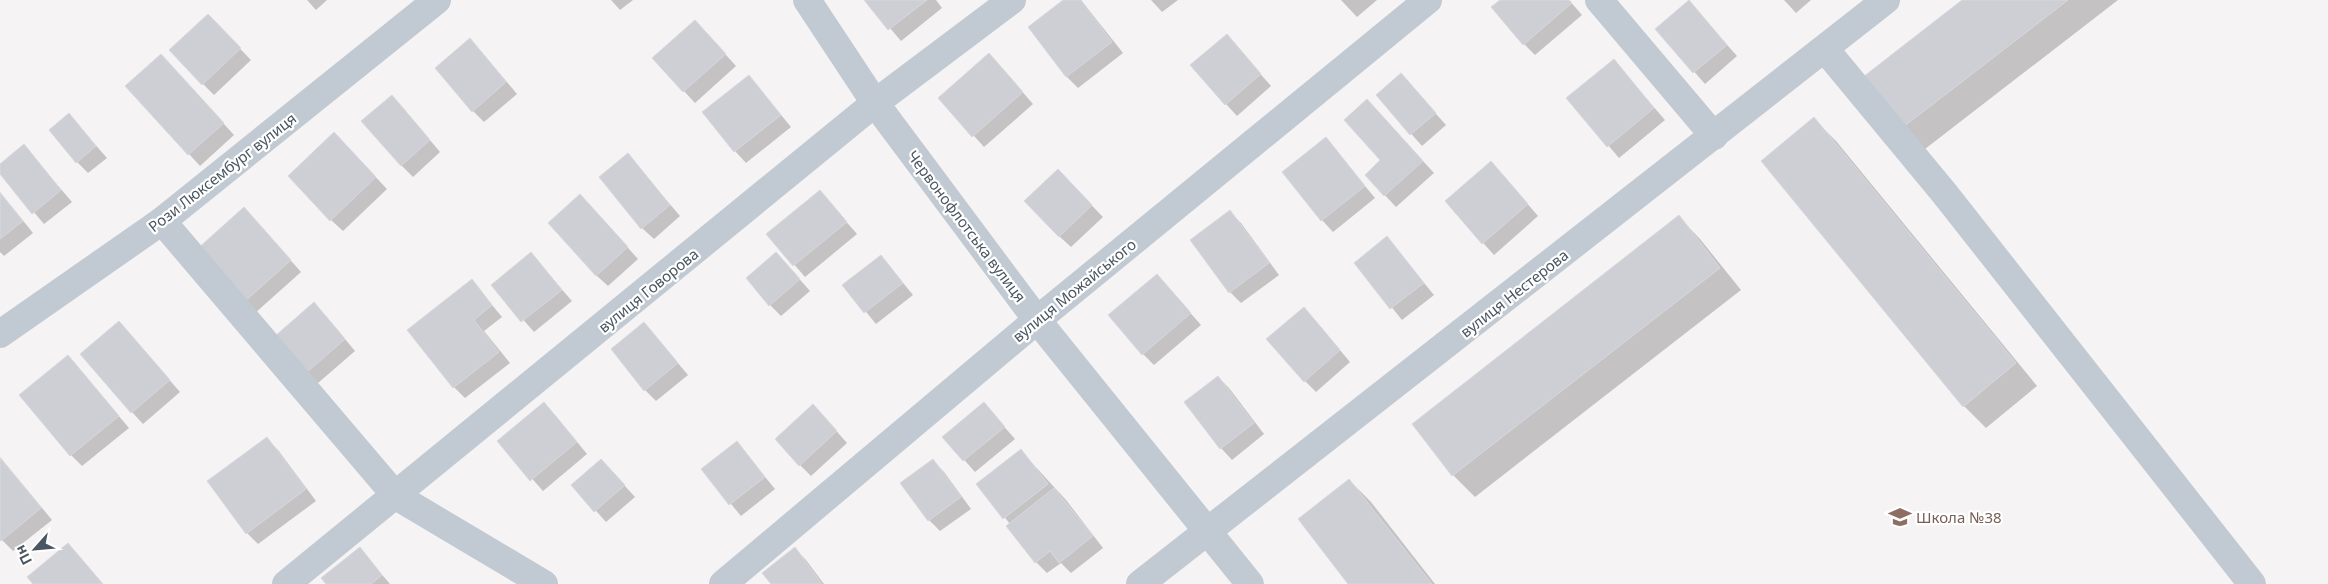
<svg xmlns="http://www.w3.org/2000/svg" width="2328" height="584" viewBox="0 0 2328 584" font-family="'Noto Sans',sans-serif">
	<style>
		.shadow { fill: #0003 }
		.building { fill: #cdcfd5; stroke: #d7d9de }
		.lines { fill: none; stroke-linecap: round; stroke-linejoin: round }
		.minor { stroke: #c1cad2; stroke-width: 28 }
		.labels { text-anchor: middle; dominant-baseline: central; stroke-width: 4.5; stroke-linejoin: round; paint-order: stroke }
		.street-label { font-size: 15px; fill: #4a5661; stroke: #fff }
		.education-label { font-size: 15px; fill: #785e54; stroke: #fff; text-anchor: start }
	</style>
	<rect width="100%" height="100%" fill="#f5f3f3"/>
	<g class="shadow">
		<polygon points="307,0 327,0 316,10"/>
		<polygon points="611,0 633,0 620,10"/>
		<polygon points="866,0 936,0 942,8 901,41"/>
		<polygon points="1065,0 1081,0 1123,53 1078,88 1066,76"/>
		<polygon points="1151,0 1178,0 1162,12"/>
		<polygon points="1341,0 1377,0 1357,17"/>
		<polygon points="1502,0 1569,0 1582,15 1535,55 1524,44"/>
		<polygon points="1784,0 1811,0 1796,13"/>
		<polygon points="1964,0 2118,0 1925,149 1865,77"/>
		<polygon points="1689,2 1737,56 1705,84 1657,29"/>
		<polygon points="208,16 251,60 214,95 203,84"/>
		<polygon points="706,33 736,66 695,103 684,91"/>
		<polygon points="1227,36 1271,86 1237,116 1226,104"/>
		<polygon points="481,51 517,94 484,122 473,111"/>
		<polygon points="1614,61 1665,120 1619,158 1568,98"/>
		<polygon points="1000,66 1033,104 984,147 940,98"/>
		<polygon points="172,67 234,135 200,166 127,86"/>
		<polygon points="1401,75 1446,125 1422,146 1377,95"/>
		<polygon points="749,76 791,127 746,163 735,151"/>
		<polygon points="1367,100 1434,173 1396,207 1366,175 1382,160"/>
		<polygon points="403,108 440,152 413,177 401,165"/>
		<polygon points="69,115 107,158 88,173 77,162"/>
		<polygon points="1814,119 1836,141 2037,386 1986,428 1964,406 1762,161"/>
		<polygon points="1326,139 1375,198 1333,232 1322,220"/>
		<polygon points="345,145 387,189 343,231 331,220"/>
		<polygon points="24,146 72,202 44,224 0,172 0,165"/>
		<polygon points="628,155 680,216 654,239 642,228"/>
		<polygon points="1502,174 1538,216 1494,255 1446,202"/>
		<polygon points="1069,182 1103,217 1071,247 1059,236"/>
		<polygon points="0,192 33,233 4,256 0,252"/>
		<polygon points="820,192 857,234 805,277 768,234"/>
		<polygon points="580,195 638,259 608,286 596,275"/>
		<polygon points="244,208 301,272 254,314 243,303"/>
		<polygon points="1230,212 1241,223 1279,275 1241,303 1230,292"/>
		<polygon points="1679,217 1700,239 1741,290 1475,497 1453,475 1413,424"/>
		<polygon points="1387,238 1434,295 1402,320 1356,263"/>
		<polygon points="531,254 572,301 534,332 493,285"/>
		<polygon points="881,256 913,295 876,324 844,285"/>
		<polygon points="787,265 810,291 781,316 770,305"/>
		<polygon points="1157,275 1201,325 1154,365 1143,354"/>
		<polygon points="472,281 502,317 484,331 510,363 465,398 454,387"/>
		<polygon points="325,315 355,351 318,383 276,337"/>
		<polygon points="1315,320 1350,362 1316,392 1305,381"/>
		<polygon points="119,322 180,392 143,424 132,412"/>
		<polygon points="644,323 688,375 656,401 645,390"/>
		<polygon points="68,356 129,428 82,466 71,455"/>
		<polygon points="1218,377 1229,388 1264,434 1232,460 1221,448"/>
		<polygon points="984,404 1015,439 975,472 944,437"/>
		<polygon points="555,415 587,454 543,491 499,441"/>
		<polygon points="824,417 847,443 811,476 800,465"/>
		<polygon points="267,439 278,450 316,501 258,544 247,533"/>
		<polygon points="737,443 775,489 741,516 703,470"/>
		<polygon points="1021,451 1066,500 1103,548 1071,573 1061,563 1047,573 1036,562 1010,524 978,484"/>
		<polygon points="0,457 52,520 13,551 0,538"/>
		<polygon points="601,460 635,497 606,522 573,485"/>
		<polygon points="933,460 944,472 971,509 940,531 929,520"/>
		<polygon points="1349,480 1371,502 1435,584 1350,584"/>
		<polygon points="360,549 390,584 328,584"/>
		<polygon points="795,549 806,560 824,584 772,584"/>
	</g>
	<g class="building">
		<polygon points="864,0 927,0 888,30"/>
		<polygon points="1063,0 1081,0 1112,42 1066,77 1028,27"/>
		<polygon points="1500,0 1569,0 1572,3 1523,45 1491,7"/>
		<polygon points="1689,0 1727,45 1693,73 1655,29"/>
		<polygon points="1962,0 2068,0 1902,128 1863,77"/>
		<polygon points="208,14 241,48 202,85 169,50"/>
		<polygon points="695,20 726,54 683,92 652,58"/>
		<polygon points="1227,34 1261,74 1225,105 1190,65"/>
		<polygon points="470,38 506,82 472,112 435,68"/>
		<polygon points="989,53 1023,92 972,137 938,98"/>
		<polygon points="161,54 224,123 188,155 125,86"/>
		<polygon points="1614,59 1654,108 1607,147 1566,98"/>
		<polygon points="1401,73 1436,113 1410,135 1376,95"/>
		<polygon points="749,75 781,115 734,152 702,112"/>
		<polygon points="392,95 430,140 401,166 361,121"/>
		<polygon points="1367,99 1423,161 1384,196 1365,175 1380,160 1344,120"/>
		<polygon points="69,113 96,146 76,163 49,130"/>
		<polygon points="1814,117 2016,363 1963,407 1761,161"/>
		<polygon points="334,132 376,177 330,221 288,176"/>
		<polygon points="1326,137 1365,186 1321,221 1282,172"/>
		<polygon points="24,144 61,190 32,214 0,174 0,164"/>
		<polygon points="628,153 670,205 641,229 599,177"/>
		<polygon points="1491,161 1528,204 1482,244 1445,201"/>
		<polygon points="1058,169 1092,205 1059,237 1024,201"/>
		<polygon points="820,190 847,222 793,266 766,234"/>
		<polygon points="0,193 23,221 0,239"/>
		<polygon points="580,194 628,247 596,276 548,223"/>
		<polygon points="244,207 291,260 242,304 195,251"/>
		<polygon points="1230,210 1269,263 1229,293 1190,240"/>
		<polygon points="1679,215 1720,268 1452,476 1412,424"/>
		<polygon points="1387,236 1424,283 1390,309 1354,263"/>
		<polygon points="531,252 562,290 521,322 491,285"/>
		<polygon points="776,252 800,279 769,306 746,278"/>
		<polygon points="881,255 903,283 864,313 842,285"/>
		<polygon points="1157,274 1191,313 1142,355 1108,315"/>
		<polygon points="472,279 492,305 474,320 499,352 453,388 407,330"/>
		<polygon points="314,302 345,339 306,373 274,337"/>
		<polygon points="1304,307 1340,350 1304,382 1266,339"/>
		<polygon points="119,321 170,380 131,413 80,354"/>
		<polygon points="644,322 678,363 644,391 611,349"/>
		<polygon points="68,355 119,416 70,456 19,395"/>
		<polygon points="1218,376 1254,423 1220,449 1184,402"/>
		<polygon points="544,402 577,442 530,481 497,441"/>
		<polygon points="984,402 1005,427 963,461 942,437"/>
		<polygon points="813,404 837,431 799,466 775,439"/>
		<polygon points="267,437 306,489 246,534 207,481"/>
		<polygon points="737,441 765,477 729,505 701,469"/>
		<polygon points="1021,449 1048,484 1003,519 976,484"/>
		<polygon points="0,458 41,508 1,541 0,540"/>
		<polygon points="601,459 625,485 594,512 571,485"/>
		<polygon points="933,459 961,497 928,521 900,483"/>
		<polygon points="1349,479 1432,584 1348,584 1298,519"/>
		<polygon points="1054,488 1093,536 1059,563 1050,551 1035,563 1006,526"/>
		<polygon points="68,543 103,584 33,584 27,577"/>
		<polygon points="360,547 382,575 371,584 326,584 321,578"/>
		<polygon points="795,547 822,584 771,584 762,573"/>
	</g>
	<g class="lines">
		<g class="minor">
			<polyline points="807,0 875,103 1037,320 1250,584"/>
			<polyline points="1599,0 1714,136"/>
			<polyline points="1825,49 1945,194 2252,584"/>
			<polyline points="162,221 396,496 544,584"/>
			<polyline points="0,334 162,221 437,0"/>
			<polyline points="286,584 875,103 1012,0"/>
			<polyline points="723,584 1037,320 1428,0"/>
			<polyline points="1140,584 1886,0"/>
		</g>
	</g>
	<defs>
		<symbol id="school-bare" viewBox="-9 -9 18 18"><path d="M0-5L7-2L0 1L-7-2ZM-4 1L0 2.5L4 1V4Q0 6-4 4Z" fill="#8d6e63" stroke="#fff" stroke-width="2.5" paint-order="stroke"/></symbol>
	</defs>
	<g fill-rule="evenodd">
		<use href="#school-bare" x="1884" y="501" width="32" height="32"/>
	</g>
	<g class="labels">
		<g class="street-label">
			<text transform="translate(222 172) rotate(-38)">Рози Люксембург вулиця</text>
			<text transform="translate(967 226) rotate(53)">Червонофлотська вулиця</text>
			<text transform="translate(648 290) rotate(-39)">вулиця Говорова</text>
			<text transform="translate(1074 290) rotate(-39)">вулиця Можайського</text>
			<text transform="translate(1514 293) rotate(-38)">вулиця Нестерова</text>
		</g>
		<g class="education-label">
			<text x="1916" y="517">Школа №38</text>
		</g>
	</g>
	<g transform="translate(35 549) rotate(243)" stroke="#ffffff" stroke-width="4" paint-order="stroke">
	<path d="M0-4L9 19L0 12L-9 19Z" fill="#4a5661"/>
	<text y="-8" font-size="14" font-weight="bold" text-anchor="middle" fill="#4a5661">Пн</text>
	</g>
</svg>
